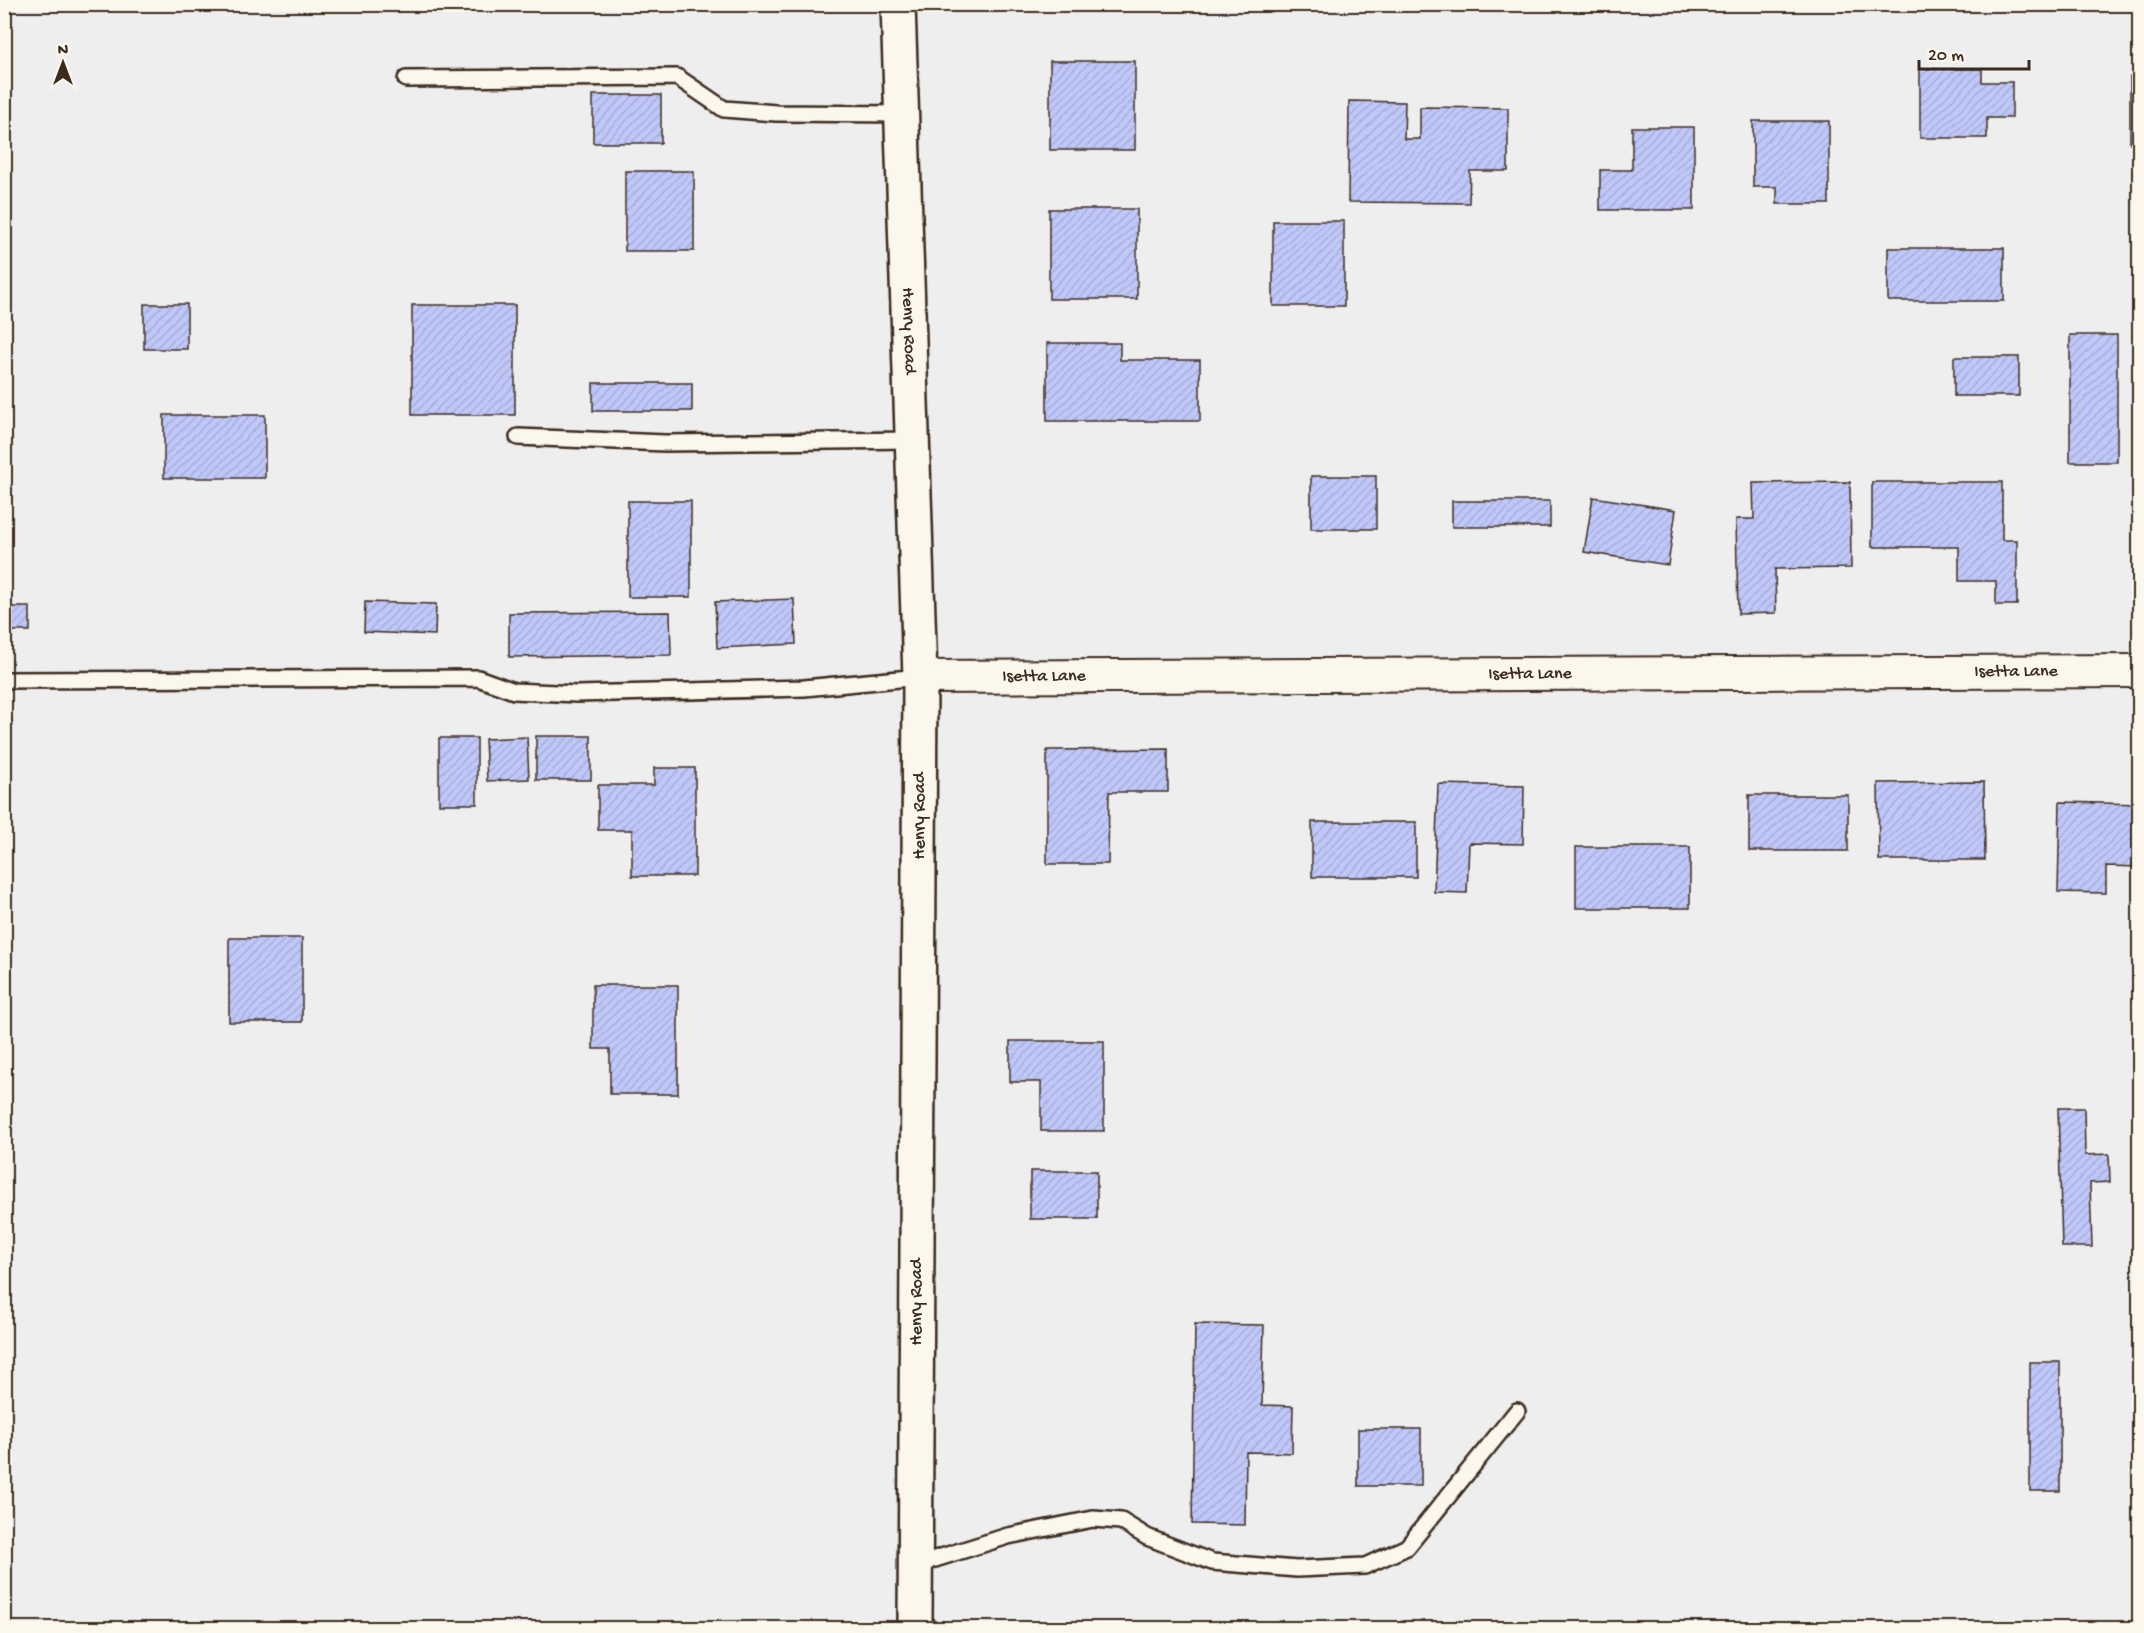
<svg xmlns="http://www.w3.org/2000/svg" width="2144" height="1633" viewBox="0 0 2144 1633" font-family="'Gochi Hand',sans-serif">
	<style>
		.building { fill: url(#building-hatch); stroke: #3b2a1e; stroke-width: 1.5 }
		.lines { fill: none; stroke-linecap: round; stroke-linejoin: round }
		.lane-casing { stroke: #3b2a1e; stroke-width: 20 }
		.street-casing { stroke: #3b2a1e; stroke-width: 36 }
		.secondary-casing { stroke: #3b2a1e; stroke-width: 38 }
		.lane { stroke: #fbf7ec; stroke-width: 15 }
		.street { stroke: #fbf7ec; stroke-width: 32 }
		.secondary { stroke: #fbf7ec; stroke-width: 33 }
		.labels { text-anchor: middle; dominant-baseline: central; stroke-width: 4.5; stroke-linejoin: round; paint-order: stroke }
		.street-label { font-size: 18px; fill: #3b2a1e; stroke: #fbf7ec }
	</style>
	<defs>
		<pattern id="building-hatch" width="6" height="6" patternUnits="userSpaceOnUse" patternTransform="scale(1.5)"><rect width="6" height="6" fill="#c0c8fa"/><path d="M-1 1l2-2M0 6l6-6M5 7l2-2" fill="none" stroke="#a6acd6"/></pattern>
	</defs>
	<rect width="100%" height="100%" fill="#efeeef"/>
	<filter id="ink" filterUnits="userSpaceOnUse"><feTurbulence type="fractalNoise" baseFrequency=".0167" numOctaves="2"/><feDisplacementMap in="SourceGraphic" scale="12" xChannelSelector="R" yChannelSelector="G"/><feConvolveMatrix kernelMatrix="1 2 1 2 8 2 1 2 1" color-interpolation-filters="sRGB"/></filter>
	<g filter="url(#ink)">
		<g class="building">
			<rect x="1050" y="61" width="85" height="89"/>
			<polygon points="1920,69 1982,69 1982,82 2012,82 2012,118 1987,118 1987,138 1920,138"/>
			<rect x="2130" y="77" width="10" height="66"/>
			<rect x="593" y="95" width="68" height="48"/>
			<polygon points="1349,101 1405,102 1404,139 1420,139 1420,107 1508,108 1508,171 1470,171 1469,203 1348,202"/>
			<polygon points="1753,121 1829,121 1829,204 1777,204 1777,187 1753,187"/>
			<polygon points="1632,127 1694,127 1694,210 1600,210 1600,170 1632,170"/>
			<rect x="625" y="171" width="69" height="80"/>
			<rect x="1049" y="209" width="88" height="90"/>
			<rect x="1273" y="221" width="71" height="85"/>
			<rect x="1888" y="248" width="116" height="53"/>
			<rect x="144" y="304" width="43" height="45"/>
			<rect x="412" y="305" width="103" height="110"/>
			<rect x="2070" y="335" width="47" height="127"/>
			<polygon points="1047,343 1120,343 1120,360 1200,360 1200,421 1047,421"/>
			<rect x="1954" y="357" width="65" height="39"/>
			<rect x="593" y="383" width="99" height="28"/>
			<rect x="164" y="415" width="101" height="63"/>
			<rect x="1311" y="476" width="65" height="53"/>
			<polygon points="1850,482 1851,568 1775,569 1776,613 1738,614 1736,519 1754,519 1753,483"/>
			<polygon points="1872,482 2002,482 2002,540 2017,540 2017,605 1996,605 1996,581 1959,581 1959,547 1872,547"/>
			<polygon points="1593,497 1676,510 1668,565 1584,552"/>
			<rect x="628" y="501" width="63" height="96"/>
			<rect x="1452" y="501" width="98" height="26"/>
			<polygon points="794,599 796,644 717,648 715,602"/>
			<polygon points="365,602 436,604 435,635 364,632"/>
			<rect x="4" y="607" width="26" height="24"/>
			<polygon points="670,612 671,655 509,657 509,613"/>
			<rect x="536" y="736" width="55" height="44"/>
			<polygon points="527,737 529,779 487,781 485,739"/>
			<rect x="439" y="738" width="38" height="66"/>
			<polygon points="1168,749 1168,792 1109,792 1108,864 1047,864 1047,750"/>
			<polygon points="654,768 695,768 695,876 632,876 632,830 598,830 598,785 654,785"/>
			<polygon points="1984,782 1985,860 1879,860 1878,783"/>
			<polygon points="1438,784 1524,786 1523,844 1469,843 1467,893 1434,892"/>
			<rect x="1749" y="795" width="99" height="56"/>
			<polygon points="2060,802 2140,804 2140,867 2106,866 2106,893 2058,892"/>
			<rect x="1312" y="822" width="104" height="55"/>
			<rect x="1576" y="847" width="114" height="61"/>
			<rect x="229" y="938" width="73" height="84"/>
			<polygon points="593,985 678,985 678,1094 610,1094 610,1049 593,1049"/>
			<polygon points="1010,1041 1104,1041 1104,1131 1041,1131 1041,1082 1010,1082"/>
			<polygon points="2058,1108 2084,1108 2085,1155 2109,1154 2110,1182 2090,1183 2092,1247 2062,1247"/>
			<rect x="1030" y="1171" width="67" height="48"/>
			<polygon points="1195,1324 1264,1325 1262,1405 1293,1406 1292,1453 1246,1452 1245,1525 1192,1524"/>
			<rect x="2030" y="1362" width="30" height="129"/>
			<rect x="1358" y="1429" width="63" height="57"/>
			<rect x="711" y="1624" width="73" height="4"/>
		</g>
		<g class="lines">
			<defs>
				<g id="lane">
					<polyline points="406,79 677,77 724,109 776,113 902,114"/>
					<polyline points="518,437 665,443 912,440"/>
					<polyline points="4,680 478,678 514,691 577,694 804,688 920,677"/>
					<polyline points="916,1565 1008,1536 1093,1519 1121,1521 1147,1537 1212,1562 1297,1569 1365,1566 1407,1547 1517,1411"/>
				</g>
				<g id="street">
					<path id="s1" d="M920,677L2140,671"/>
				</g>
				<g id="secondary">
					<path id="s2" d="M898,4L920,677L915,1628"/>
				</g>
			</defs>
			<use href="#lane" class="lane-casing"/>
			<use href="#street" class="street-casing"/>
			<use href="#secondary" class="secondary-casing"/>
			<use href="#lane" class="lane"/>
			<use href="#street" class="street"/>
			<use href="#secondary" class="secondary"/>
		</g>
	</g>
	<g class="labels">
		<g class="street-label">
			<text stroke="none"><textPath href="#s2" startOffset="327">Henry Road</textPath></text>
			<text stroke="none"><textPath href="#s1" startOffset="1096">Isetta Lane</textPath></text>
			<text stroke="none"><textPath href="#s1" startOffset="610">Isetta Lane</textPath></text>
			<text stroke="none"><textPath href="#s1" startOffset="124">Isetta Lane</textPath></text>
			<text transform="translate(920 816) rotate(-90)">Henry Road</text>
			<text transform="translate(917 1302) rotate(-90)">Henry Road</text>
		</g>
	</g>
	<rect width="2144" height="1633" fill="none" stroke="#fbf7ec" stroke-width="24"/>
	<rect x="12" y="12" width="2120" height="1609" fill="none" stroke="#3b2a1e" stroke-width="2" filter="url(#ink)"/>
	<g transform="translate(63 63)" stroke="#fbf7ec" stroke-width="4.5" paint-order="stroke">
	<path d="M0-4.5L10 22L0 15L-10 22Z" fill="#3b2a1e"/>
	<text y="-9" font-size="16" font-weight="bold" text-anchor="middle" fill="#3b2a1e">N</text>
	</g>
	<path d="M1919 60v9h110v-9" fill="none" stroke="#3b2a1e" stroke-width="3"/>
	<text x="1928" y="60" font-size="18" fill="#3b2a1e" stroke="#fbf7ec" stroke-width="4.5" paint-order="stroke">20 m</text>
</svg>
